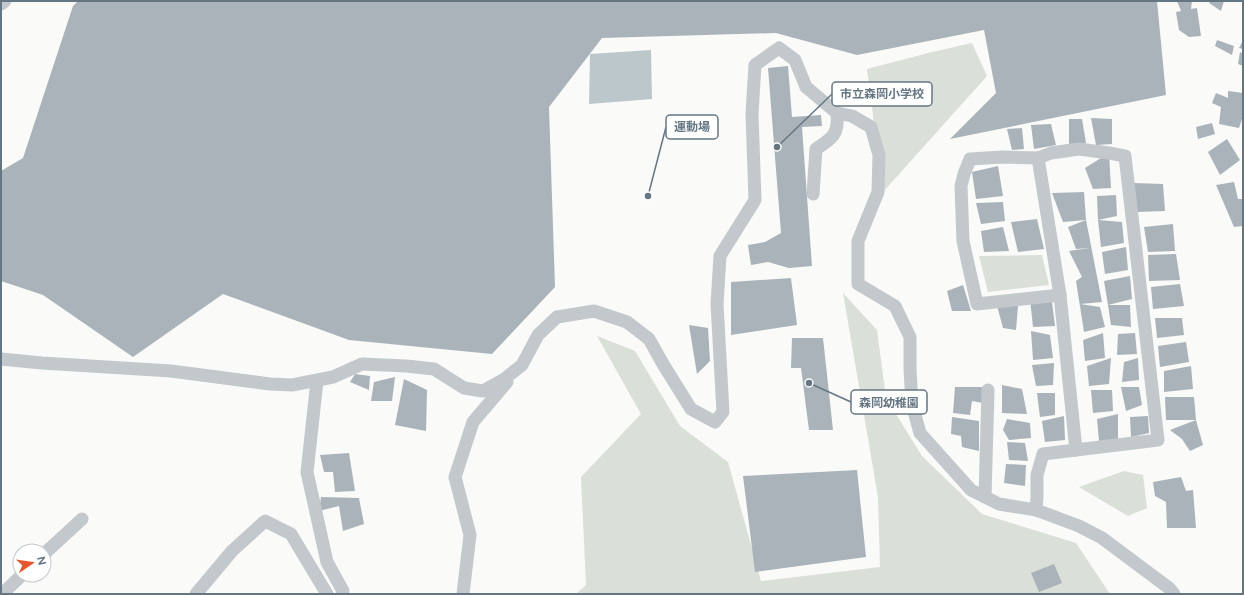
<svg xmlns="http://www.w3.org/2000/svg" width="1244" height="595" viewBox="0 0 1244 595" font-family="Figtree,'Noto Sans JP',sans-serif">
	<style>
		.green { fill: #dadfd7 }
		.water { fill: #bbc7cb }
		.building { fill: #aab3b9 }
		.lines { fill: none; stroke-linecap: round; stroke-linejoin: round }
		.street { stroke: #c3c8cc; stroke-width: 13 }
		.leader { fill: none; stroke: #657683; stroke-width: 1.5 }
		.callout-dot { fill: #657683; stroke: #fff; stroke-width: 1.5 }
		.callout { fill: #fff; stroke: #657683; stroke-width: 1.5 }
		.callout-label { font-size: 12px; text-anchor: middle; font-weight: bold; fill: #657683 }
	</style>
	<rect width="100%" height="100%" fill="#fafaf8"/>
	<g class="green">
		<polygon points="972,43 987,76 883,192 867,69 928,53"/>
		<polygon points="1042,255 1049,285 988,292 979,256"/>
		<polygon points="843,293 877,330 886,398 922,456 982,514 1076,543 1110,594 576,594 586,585 581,477 641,414 597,336 635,351 680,426 728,462 761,581 880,567 878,497"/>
		<polygon points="1124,471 1143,475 1147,508 1128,516 1079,487"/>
	</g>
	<polygon class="water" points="651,50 652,99 589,104 590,54"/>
	<g class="building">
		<polygon points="78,1 1157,1 1166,95 950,139 996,93 984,30 857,55 776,33 602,38 549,107 555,287 492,354 349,340 223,294 133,357 43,295 1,281 1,171 23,158 73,6"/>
		<polygon points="1177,1 1192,1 1191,9 1197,8 1201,36 1189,37 1179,30 1176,12 1181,11"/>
		<polygon points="1210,1 1224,1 1221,11 1209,3"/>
		<polygon points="1217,40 1234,46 1232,55 1215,46"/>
		<polygon points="1243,40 1243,49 1239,48"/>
		<polygon points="1240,52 1243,54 1243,66 1238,64"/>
		<polygon points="788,66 792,117 821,115 822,126 802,127 812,266 789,268 768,262 751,265 748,245 765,242 781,233 768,68"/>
		<polygon points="1228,91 1243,93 1243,116 1239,128 1219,124 1221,107 1212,103 1216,93 1228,98"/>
		<polygon points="1091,118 1112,119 1112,144 1096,145"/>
		<polygon points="1069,119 1082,119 1086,143 1069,147"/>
		<polygon points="1212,123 1215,134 1198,139 1196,127"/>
		<polygon points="1051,124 1056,145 1034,149 1031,125"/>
		<polygon points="1022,128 1024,149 1012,150 1007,129"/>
		<polygon points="1227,139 1240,160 1220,175 1208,152"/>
		<polygon points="1109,153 1111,188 1093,189 1085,168"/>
		<polygon points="998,166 1003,196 976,199 972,172"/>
		<polygon points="1234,182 1238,199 1243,199 1243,226 1234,227 1216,185"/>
		<polygon points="1133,183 1163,184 1165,211 1137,212"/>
		<polygon points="1084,192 1086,220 1063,222 1052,193"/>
		<polygon points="1116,195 1117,216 1098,220 1097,196"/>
		<polygon points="1003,202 1005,221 981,224 976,203"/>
		<polygon points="1037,219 1044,249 1018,252 1011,222"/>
		<polygon points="1086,220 1102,302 1080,304 1100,307 1105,327 1084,332 1076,281 1082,277 1069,251 1089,248 1076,249 1068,227"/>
		<polygon points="1098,220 1122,222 1124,243 1101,247"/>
		<polygon points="1173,224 1175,251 1148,252 1144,227"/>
		<polygon points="1003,227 1009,251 984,252 981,231"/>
		<polygon points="1126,247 1128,270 1105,274 1102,252"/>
		<polygon points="1176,254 1180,280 1149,281 1148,255"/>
		<polygon points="1130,276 1132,299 1108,305 1104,281"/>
		<polygon points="791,278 797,325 731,335 731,282"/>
		<polygon points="1180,284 1184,306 1153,309 1151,287"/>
		<polygon points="963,285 971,311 952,311 947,291"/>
		<polygon points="1030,299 1052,302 1055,326 1033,327"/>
		<polygon points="996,302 1018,306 1016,330 1003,328"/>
		<polygon points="1108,305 1130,305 1131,327 1111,325"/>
		<polygon points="1155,318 1182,318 1184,335 1157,338"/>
		<polygon points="689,325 708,328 710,361 697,374"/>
		<polygon points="1031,331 1050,335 1053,358 1033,360"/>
		<polygon points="1103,333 1105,358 1085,361 1083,340"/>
		<polygon points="1135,333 1137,354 1117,355 1118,334"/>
		<polygon points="792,338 823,338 833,430 809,430 801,368 791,368"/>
		<polygon points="1186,342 1189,362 1160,367 1158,346"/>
		<polygon points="1111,358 1109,384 1089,386 1087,366"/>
		<polygon points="1138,358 1139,380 1122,382 1124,362"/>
		<polygon points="1054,363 1053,385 1036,386 1032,365"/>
		<polygon points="1191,366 1193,389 1164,392 1164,371"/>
		<polygon points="355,374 370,376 369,390 350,382"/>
		<polygon points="395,377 392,401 371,401 374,382"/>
		<polygon points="404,379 427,390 426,431 395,425"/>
		<polygon points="1002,385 1022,389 1027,414 1002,413"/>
		<polygon points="955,387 983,387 983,403 972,401 970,415 953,413"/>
		<polygon points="1121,387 1139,387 1142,405 1126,411"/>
		<polygon points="1091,390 1112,390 1113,411 1093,413"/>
		<polygon points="1037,393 1055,393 1055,415 1040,417"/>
		<polygon points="1165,397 1194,397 1196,420 1166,420"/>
		<polygon points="1118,414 1118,439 1099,441 1097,419"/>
		<polygon points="1064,416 1065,440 1045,442 1042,421"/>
		<polygon points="1148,416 1149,433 1131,437 1130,417"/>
		<polygon points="952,417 979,421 979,451 962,447 961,436 951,434"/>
		<polygon points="1007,419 1030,423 1031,438 1009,440 1003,430"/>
		<polygon points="1196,420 1203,445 1190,451 1182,439 1170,430"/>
		<polygon points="1007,442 1025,443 1028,461 1009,460"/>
		<polygon points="349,453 355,491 335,492 333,472 324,472 320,455"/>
		<polygon points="1006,464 1026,465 1025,486 1004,483"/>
		<polygon points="857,470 866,557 755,572 743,476"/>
		<polygon points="1181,477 1186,491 1193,490 1196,528 1167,528 1166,502 1155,496 1153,482"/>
		<polygon points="321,497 359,498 364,524 343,531 339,506 319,511"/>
		<polygon points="1054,564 1062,583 1039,592 1031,573"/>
	</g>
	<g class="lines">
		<g class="street">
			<polyline points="1,4 5,1"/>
			<polyline points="1038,158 1060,295 1076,450"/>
			<path d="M813,194L816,149C833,138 839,134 837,113"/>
			<polyline points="1,359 42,363 171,371 270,384 292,385 333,377 362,364 406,366 434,369 464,388 483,391 503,380 522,365 538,335 557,317 594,311 627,322 649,339 663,364 691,409 715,422 723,412 717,304 720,256 755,200 752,114 755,65 779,48 795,60 806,87 837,113 852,116 871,127 879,155 878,192 858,241 858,284 895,306 910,337 910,369 912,404 920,433 971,490 999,504 1036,510 1079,526 1102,538 1169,588 1174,594"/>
			<polyline points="317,381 307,472 327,562 343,591 342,594"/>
			<polyline points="985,497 988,390"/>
			<polyline points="1036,510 1037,498 1037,475 1043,454 1158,440 1125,156 1109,153 1079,149 1051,153 1038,158 1002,157 970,159 964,174 961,186 963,241 977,304 1060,295"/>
			<polyline points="44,554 82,519"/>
			<polyline points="2,594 22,575"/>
			<polyline points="196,594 232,551 265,521 291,534 327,594"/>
			<polyline points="463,594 470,535 455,477 473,422 507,382"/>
		</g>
	</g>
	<path class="leader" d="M777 147L832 94M648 196L666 127M809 383L851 402"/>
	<g class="callout-dot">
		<circle cx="777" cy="147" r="4"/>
		<circle cx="648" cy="196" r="4"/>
		<circle cx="809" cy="383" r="4"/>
	</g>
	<g class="callout">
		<rect x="832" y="82" width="100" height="24" rx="4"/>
		<rect x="666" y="115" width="52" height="24" rx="4"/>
		<rect x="851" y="390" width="76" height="24" rx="4"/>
	</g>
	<g class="callout-label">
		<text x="882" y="98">市立森岡小学校</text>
		<text x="692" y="131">運動場</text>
		<text x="889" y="407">森岡幼稚園</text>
	</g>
	<rect width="1244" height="595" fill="none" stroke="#657683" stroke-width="4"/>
	<g transform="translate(32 563) rotate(77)"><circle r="19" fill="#ffffff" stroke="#c1c8cd"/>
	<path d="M0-3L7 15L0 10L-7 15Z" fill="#e4572e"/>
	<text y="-6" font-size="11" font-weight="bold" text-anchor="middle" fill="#657683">N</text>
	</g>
</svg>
